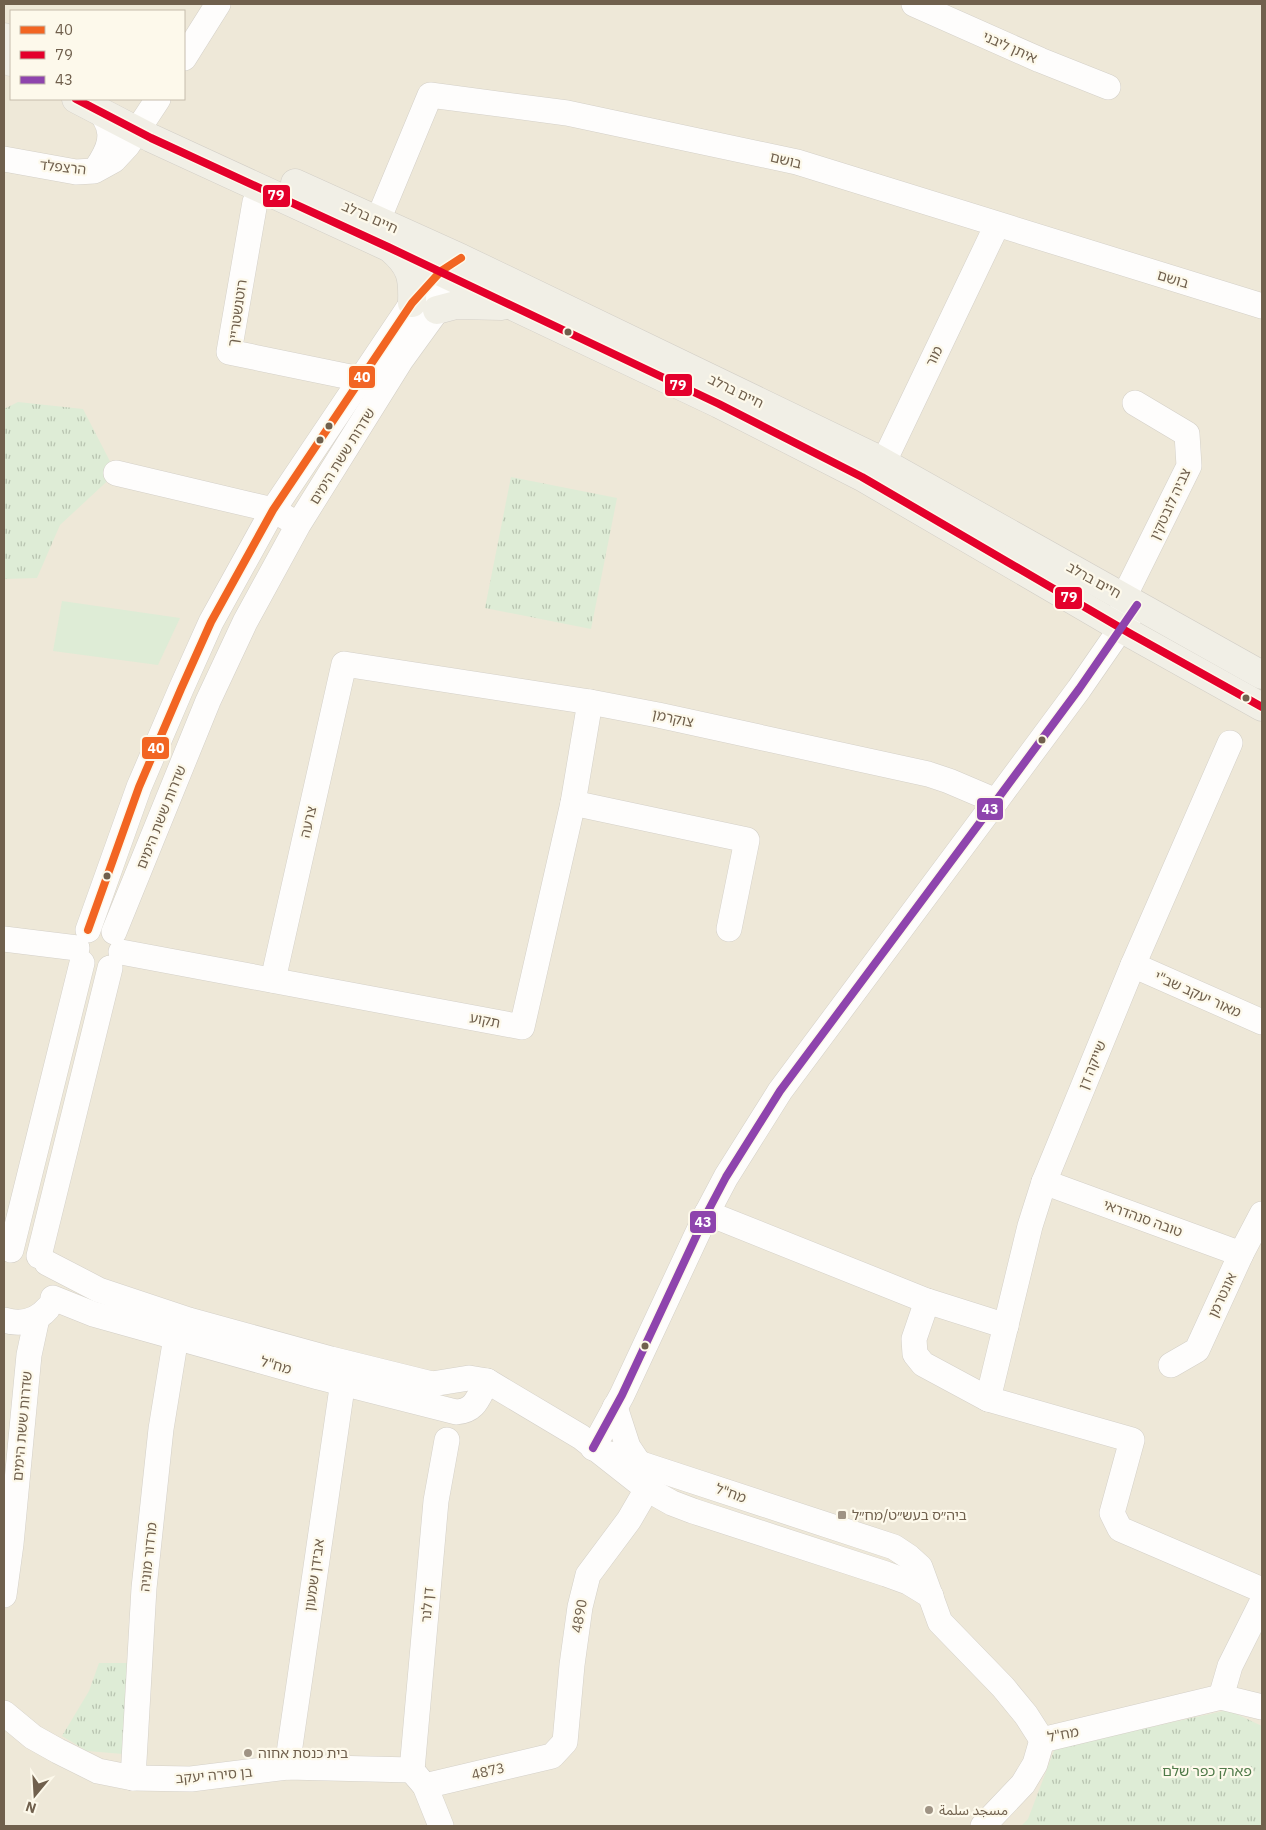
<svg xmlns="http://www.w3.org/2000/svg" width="1266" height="1830" viewBox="0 0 1266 1830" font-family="'IBM Plex Sans','Noto Sans Arabic','Noto Sans Hebrew',sans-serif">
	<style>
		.residential { fill: #eee8d8; fill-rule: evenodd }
		.grass { fill: #deecd6 }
		.park { fill: url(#park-tufts) }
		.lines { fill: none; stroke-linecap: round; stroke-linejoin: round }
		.minor-casing { stroke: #d4d0c8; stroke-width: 26 }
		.major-casing { stroke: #d3cfc7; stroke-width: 29 }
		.minor { stroke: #fefdfc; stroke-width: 25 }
		.major { stroke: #f1efe6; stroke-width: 28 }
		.bus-1-casing { stroke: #fdf9eb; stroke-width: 11 }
		.bus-2-casing { stroke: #fdf9eb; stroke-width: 11 }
		.bus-3-casing { stroke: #fdf9eb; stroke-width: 11 }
		.bus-1 { stroke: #f26522; stroke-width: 8 }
		.bus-2 { stroke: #e4002b; stroke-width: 8 }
		.bus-3 { stroke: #8e44ad; stroke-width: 8 }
		.bus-dot { fill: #70604d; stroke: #fdf9eb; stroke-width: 2 }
		.poi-dot { fill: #9f9384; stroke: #fdf9eb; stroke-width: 2 }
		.labels { text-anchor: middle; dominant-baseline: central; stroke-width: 4.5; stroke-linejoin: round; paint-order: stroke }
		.street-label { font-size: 14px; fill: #70604d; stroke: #fdf9eb }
		.poi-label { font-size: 14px; fill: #70604d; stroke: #fdf9eb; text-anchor: start }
		.park-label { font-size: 14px; fill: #4f7a49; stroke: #fdf9eb }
		.line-badge { stroke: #fdf9eb; stroke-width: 2 }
		.badge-label { font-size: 14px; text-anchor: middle; font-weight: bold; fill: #fff }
	</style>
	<defs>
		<pattern id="park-tufts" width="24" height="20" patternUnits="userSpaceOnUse" patternTransform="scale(1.25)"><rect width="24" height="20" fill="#deecd6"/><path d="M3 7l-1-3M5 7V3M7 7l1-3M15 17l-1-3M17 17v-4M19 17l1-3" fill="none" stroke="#b8c3b0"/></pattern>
	</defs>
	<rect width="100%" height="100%" fill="#f5f3ea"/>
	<path class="residential" d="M4,4H1262V1826H4ZM11,11H184V99H11Z"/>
	<polygon class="grass" points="62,601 180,618 158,665 53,651"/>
	<g class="park">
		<polygon points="18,402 83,409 116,473 60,525 37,578 4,579 4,409"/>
		<polygon points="511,477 617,498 591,629 485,608"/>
		<polygon points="99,1663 127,1663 123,1754 87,1751 62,1736 89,1691"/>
		<polygon points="1228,1710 1262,1726 1262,1826 1021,1826 1028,1819 1055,1748"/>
	</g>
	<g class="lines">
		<defs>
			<g id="minor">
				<polyline points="914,4 1040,60 1108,87"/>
				<polyline points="184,58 218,4"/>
				<polyline points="4,159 76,172 94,171 114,160 127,146 158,99"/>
				<path d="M96,169C109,150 117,133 101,113"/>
				<polyline points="255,202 229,352 360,379"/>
				<polyline points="378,220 430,95 567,113 797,162 1262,306"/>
				<polyline points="116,473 273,510 287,518"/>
				<polyline points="880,481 882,466 888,453 997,225"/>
				<polyline points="1121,618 1124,597 1189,466 1187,434 1135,403"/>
				<polyline points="573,803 747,840 729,929"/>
				<polyline points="88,930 139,787 181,689 211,622 273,510 412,303 441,271 457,261"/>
				<polyline points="114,932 208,701 245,622 298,525 401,360 459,280 461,260"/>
				<polyline points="4,939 77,948"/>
				<polyline points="121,952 522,1027 573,803 590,702"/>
				<polyline points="1133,965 1262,1022"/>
				<polyline points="273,980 344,664 590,702 658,715 928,774 949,781 996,801"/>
				<polyline points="1044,1182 1241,1254"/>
				<polyline points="707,1213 927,1301 1006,1326"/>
				<polyline points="11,1250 82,963"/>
				<polyline points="39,1256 110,968"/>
				<polyline points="47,1263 99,1290 189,1320 331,1359 432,1384 469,1378 487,1381 581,1437 647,1489 672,1503 693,1511 886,1574 908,1582 931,1596"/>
				<path d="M53,1298L93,1314L318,1377L456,1412C476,1411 478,1397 487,1381"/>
				<polyline points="927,1301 914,1339 915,1354 923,1364 988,1399 1132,1440 1112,1513 1120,1529 1262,1590"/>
				<path d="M4,1320C20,1325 36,1322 48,1308"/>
				<polyline points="1171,1365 1197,1350 1241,1254 1262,1214"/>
				<polyline points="988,1399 1030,1226 1044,1182 1133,965 1230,743"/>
				<polyline points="615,1407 628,1447 638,1462"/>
				<polyline points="593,1448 622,1395 707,1213 726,1177 780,1091 996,801 1079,689 1137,605"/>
				<polyline points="611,1454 894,1547 909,1557 920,1567 940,1622 1003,1687 1026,1715 1042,1740 1221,1697 1262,1707"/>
				<polyline points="4,1595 11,1544 29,1355 37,1318"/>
				<polyline points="1221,1697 1230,1666 1262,1602"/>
				<polyline points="4,1713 33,1737 58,1751 98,1771 133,1778 191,1779 287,1767 412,1770"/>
				<polyline points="287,1767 345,1367"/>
				<polyline points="412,1770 436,1501 447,1440"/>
				<polyline points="414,1773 425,1786 441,1826"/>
				<polyline points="133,1778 144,1588 161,1429 176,1337"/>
				<polyline points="425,1786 552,1756 565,1742 572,1665 580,1607 588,1575 629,1520 647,1489"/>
				<polyline points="983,1826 1023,1784 1035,1764 1042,1740"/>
			</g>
			<g id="major">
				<polyline points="4,37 11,41"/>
				<polyline points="4,58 11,62"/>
				<polyline points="76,99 151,138 388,247 719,404 862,477 1131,634 1262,707"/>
				<polyline points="295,183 461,258 870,455 1262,675"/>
				<path d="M391,249C411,266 413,278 412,303"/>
				<polyline points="437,310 456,305 502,306"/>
			</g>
		</defs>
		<use href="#minor" class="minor-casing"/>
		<use href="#major" class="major-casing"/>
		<use href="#minor" class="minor"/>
		<use href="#major" class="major"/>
		<defs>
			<polyline id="bus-1" points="88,930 139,787 181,689 211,622 273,510 412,303 441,271 461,258"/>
			<polyline id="bus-2" points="76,99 151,138 388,247 719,404 862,477 1131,634 1262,707"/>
			<polyline id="bus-3" points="593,1448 622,1395 707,1213 726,1177 780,1091 996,801 1079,689 1137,605"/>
		</defs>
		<use href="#bus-1" class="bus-1-casing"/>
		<use href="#bus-2" class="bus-2-casing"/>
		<use href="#bus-3" class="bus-3-casing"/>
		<use href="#bus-1" class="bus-1"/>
		<use href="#bus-2" class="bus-2"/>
		<use href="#bus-3" class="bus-3"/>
	</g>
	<g class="bus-dot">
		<circle cx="568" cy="332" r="4.5"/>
		<circle cx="329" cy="426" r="4.5"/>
		<circle cx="320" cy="440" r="4.5"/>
		<circle cx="1246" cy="698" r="4.5"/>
		<circle cx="1042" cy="740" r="4.5"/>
		<circle cx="107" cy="876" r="4.5"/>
		<circle cx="645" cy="1346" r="4.5"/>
	</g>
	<g class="poi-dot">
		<rect x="837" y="1510" width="10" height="10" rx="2.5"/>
		<circle cx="248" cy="1753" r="5"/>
		<circle cx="929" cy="1810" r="5"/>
	</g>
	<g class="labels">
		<g class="street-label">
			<text transform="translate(1010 47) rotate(24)">איתן ליבני</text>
			<text transform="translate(786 160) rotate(13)">בושם</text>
			<text transform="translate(63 167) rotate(6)">הרצפלד</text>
			<text transform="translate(370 217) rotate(24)">חיים ברלב</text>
			<text transform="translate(1173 279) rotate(17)">בושם</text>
			<text transform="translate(237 313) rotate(-82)">רוטנשטרייך</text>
			<text transform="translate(934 356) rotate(-64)">מור</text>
			<text transform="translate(736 391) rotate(26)">חיים ברלב</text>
			<text transform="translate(342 456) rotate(-58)">שדרות ששת הימים</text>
			<text transform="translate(1170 504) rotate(-65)">צביה לובטקין</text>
			<text transform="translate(1094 580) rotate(29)">חיים ברלב</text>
			<text transform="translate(673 718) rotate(12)">צוקרמן</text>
			<text transform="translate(161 817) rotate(-68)">שדרות ששת הימים</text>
			<text transform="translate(308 822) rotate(-77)">צרעה</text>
			<text transform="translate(1198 994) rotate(24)">מאור יעקב שב"י</text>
			<text transform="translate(485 1020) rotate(11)">תקוע</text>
			<text transform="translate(1092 1065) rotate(-68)">שייקה דן</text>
			<text transform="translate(1143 1218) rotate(20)">טובה סנהדראי</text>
			<text transform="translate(1222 1295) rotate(-65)">אונטרמן</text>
			<text transform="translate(276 1365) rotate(16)">מח"ל</text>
			<text transform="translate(22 1426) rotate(-85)">שדרות ששת הימים</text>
			<text transform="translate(731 1493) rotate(19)">מח"ל</text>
			<text transform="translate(148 1557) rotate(-84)">מרדור מוניה</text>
			<text transform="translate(314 1575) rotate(-82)">אבידן שמעון</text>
			<text transform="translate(427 1605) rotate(-85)">דן לנר</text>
			<text transform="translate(579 1616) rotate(-80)">4890</text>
			<text transform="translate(1063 1734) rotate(-11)">מח"ל</text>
			<text transform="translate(488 1771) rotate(-13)">4873</text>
			<text transform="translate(214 1775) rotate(-5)">בן סירה יעקב</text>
		</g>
		<g class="poi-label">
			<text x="852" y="1515">ביה״ס בעש״ט/מח״ל</text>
			<text x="258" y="1753">בית כנסת אחוה</text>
			<text x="939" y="1810">مسجد سلمة</text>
		</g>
		<g class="park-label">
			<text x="1207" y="1771">פארק כפר שלם</text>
		</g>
	</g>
	<g class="line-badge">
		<rect x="262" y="184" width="29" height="24" rx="5" fill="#e4002b"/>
		<rect x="348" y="365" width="28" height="24" rx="5" fill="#f26522"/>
		<rect x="664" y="373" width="29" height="24" rx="5" fill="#e4002b"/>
		<rect x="1054" y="586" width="29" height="24" rx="5" fill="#e4002b"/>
		<rect x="141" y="736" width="29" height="24" rx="5" fill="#f26522"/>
		<rect x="976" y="797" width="28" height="24" rx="5" fill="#8e44ad"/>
		<rect x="689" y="1210" width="28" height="24" rx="5" fill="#8e44ad"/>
	</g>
	<g class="badge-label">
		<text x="276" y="200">79</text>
		<text x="362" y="382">40</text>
		<text x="678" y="390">79</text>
		<text x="1069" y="602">79</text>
		<text x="156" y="753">40</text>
		<text x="990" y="814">43</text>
		<text x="703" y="1227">43</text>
	</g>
	<rect width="1266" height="1830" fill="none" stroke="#70604d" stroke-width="10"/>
	<rect x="10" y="10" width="175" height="90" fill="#fdf9eb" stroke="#c5bcac"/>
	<rect x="20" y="26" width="25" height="8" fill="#f26522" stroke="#c5bcac"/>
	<text x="55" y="35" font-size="15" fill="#70604d">40</text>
	<rect x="20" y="51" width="25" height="8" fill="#e4002b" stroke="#c5bcac"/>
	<text x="55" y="60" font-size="15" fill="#70604d">79</text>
	<rect x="20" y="76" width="25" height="8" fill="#8e44ad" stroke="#c5bcac"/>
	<text x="55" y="85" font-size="15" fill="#70604d">43</text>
	<g transform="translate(35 1795) rotate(198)" stroke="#fdf9eb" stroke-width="4" paint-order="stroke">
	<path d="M0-4L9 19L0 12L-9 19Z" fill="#70604d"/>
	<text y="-8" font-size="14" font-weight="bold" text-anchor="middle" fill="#70604d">N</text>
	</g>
</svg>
